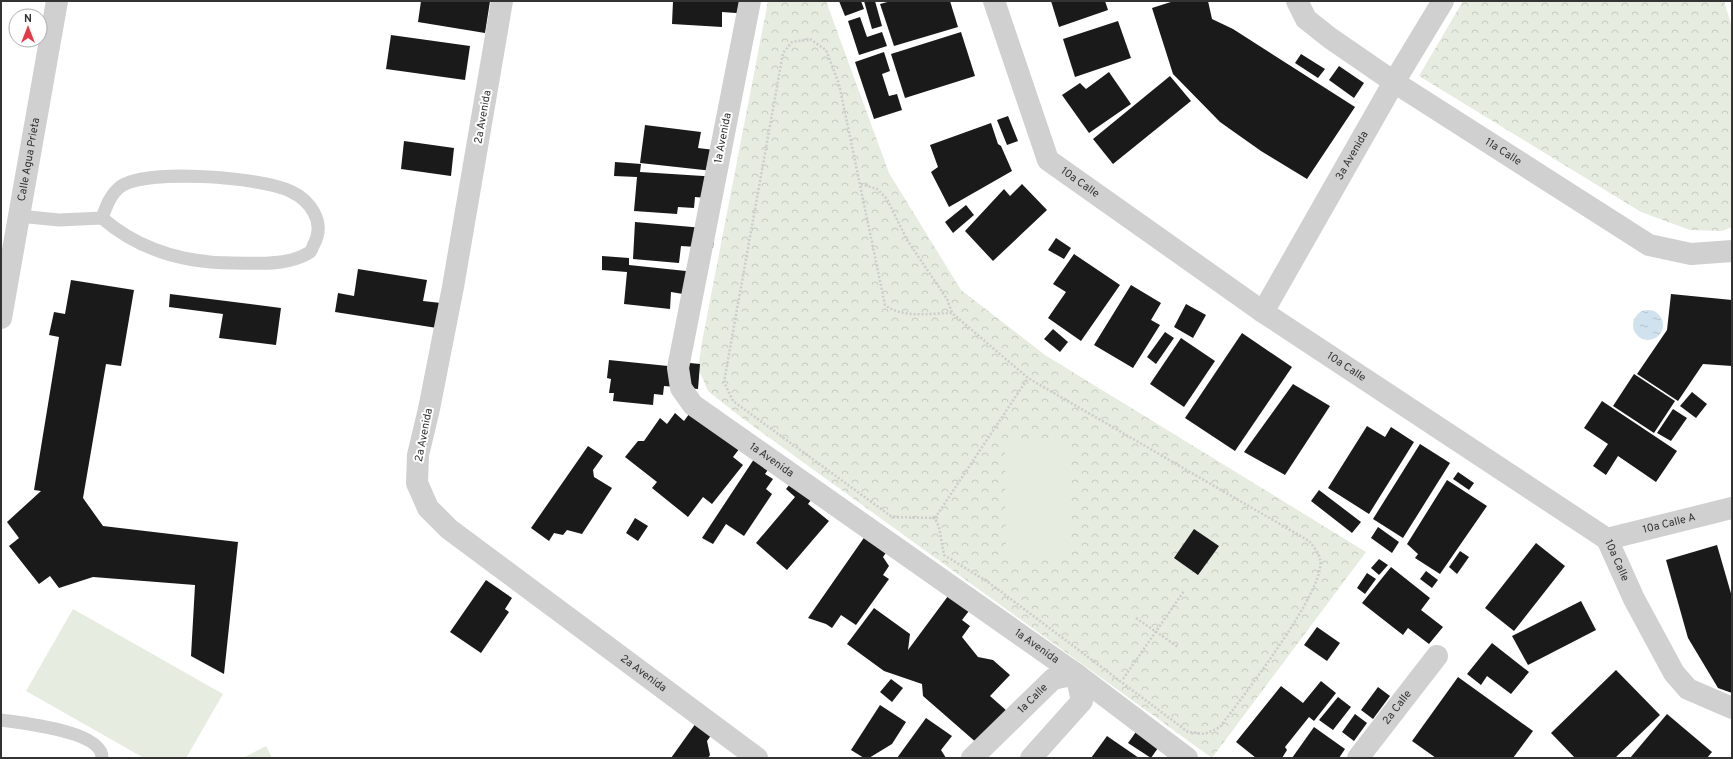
<svg xmlns="http://www.w3.org/2000/svg" width="1733" height="759" viewBox="0 0 1733 759" font-family="Overpass,sans-serif">
	<style>
		.park { fill: url(#park-crowns) }
		.pitch { fill: #e6ecdf }
		.water { fill: url(#water-ripples) }
		.building { fill: #1a1a1a }
		.lines { fill: none; stroke-linecap: round; stroke-linejoin: round }
		.path { stroke: #cdcdcd; stroke-width: 2.5; stroke-dasharray: 2 2; stroke-linecap: butt }
		.lane { stroke: #d0d0d0; stroke-width: 13 }
		.street { stroke: #d0d0d0; stroke-width: 22 }
		.labels { text-anchor: middle; dominant-baseline: central; stroke-width: 4; stroke-linejoin: round; paint-order: stroke }
		.street-label { font-size: 11px; fill: #333; stroke: #fff }
	</style>
	<defs>
		<pattern id="park-crowns" width="20" height="18" patternUnits="userSpaceOnUse"><rect width="20" height="18" fill="#e6ecdf"/><path d="M2 6a3 3 0 1 1 6 0M12 15a3 3 0 1 1 6 0" fill="none" stroke="#c6cbc0"/></pattern>
		<pattern id="water-ripples" width="26" height="14" patternUnits="userSpaceOnUse"><rect width="26" height="14" fill="#cfe2ee"/><path d="M2 4q2-2 4 0t4 0M15 11q2-2 4 0t4 0" fill="none" stroke="#b2c2cd"/></pattern>
	</defs>
	<rect width="100%" height="100%" fill="#fff"/>
	<g class="park">
		<polygon points="768,1 826,1 889,173 961,290 1045,355 1366,552 1212,758 742,418 708,391 698,368 702,342"/>
		<polygon points="1463,1 1724,1 1732,27 1732,227 1722,231 1690,230 1641,212 1419,76"/>
	</g>
	<g class="pitch">
		<polygon points="1005,439 1070,440 1070,558 1006,558"/>
		<polygon points="73,609 223,694 186,758 144,758 26,691"/>
		<polygon points="266,746 272,758 243,758"/>
	</g>
	<circle class="water" cx="1648" cy="325" r="15"/>
	<g class="building">
		<polygon points="421,1 490,1 485,33 418,22"/>
		<polygon points="673,1 751,1 750,14 722,12 722,27 672,24"/>
		<polygon points="839,1 861,1 864,9 845,16"/>
		<polygon points="864,1 875,1 882,26 872,29"/>
		<polygon points="891,1 950,1 958,27 894,46 880,4"/>
		<polygon points="1051,1 1105,1 1108,10 1059,27"/>
		<polygon points="1174,1 1208,1 1212,19 1233,29 1355,107 1307,179 1261,151 1220,122 1173,74 1152,8"/>
		<polygon points="860,17 867,37 882,32 887,46 859,55 848,21"/>
		<polygon points="1118,21 1131,58 1075,77 1063,39"/>
		<polygon points="961,32 975,76 905,98 891,54"/>
		<polygon points="391,35 470,46 465,80 386,69"/>
		<polygon points="884,52 890,71 882,74 889,96 897,94 902,110 874,119 855,62"/>
		<polygon points="1301,54 1325,69 1318,78 1295,63"/>
		<polygon points="1339,66 1364,83 1354,98 1329,80"/>
		<polygon points="1109,72 1131,104 1089,133 1062,95 1080,83 1086,89"/>
		<polygon points="1170,76 1191,101 1113,164 1093,139"/>
		<polygon points="1008,116 1018,141 1007,145 997,120"/>
		<polygon points="991,123 998,144 1001,146 1012,171 949,207 931,172 938,167 930,145"/>
		<polygon points="645,125 701,132 698,148 715,150 713,171 640,163"/>
		<polygon points="404,141 454,148 451,176 401,169"/>
		<polygon points="615,162 641,164 640,172 719,177 717,199 695,197 694,208 678,207 677,214 634,211 637,177 614,176"/>
		<polygon points="1022,184 1047,210 993,261 965,231 1004,189 1010,196"/>
		<polygon points="966,205 974,215 953,233 945,222"/>
		<polygon points="635,222 715,229 713,248 681,246 679,263 633,259"/>
		<polygon points="1056,238 1071,248 1064,259 1048,250"/>
		<polygon points="1074,254 1120,285 1081,341 1048,318 1066,292 1053,284"/>
		<polygon points="602,256 629,258 629,265 705,273 701,297 671,292 670,309 624,304 627,272 602,270"/>
		<polygon points="358,269 427,280 423,301 441,303 437,328 335,312 338,293 354,296"/>
		<polygon points="71,280 134,290 121,366 106,364 83,498 103,526 238,542 224,674 191,656 195,585 93,577 59,588 50,576 39,584 9,546 19,538 7,522 41,491 34,490 59,337 49,335 54,312 65,314"/>
		<polygon points="1131,285 1161,303 1151,320 1160,325 1133,368 1094,345"/>
		<polygon points="170,294 281,308 276,345 219,338 223,314 169,307"/>
		<polygon points="1671,294 1732,300 1732,366 1703,364 1678,401 1637,374 1667,330"/>
		<polygon points="1186,304 1206,315 1193,338 1174,327"/>
		<polygon points="1053,329 1068,342 1060,352 1044,339"/>
		<polygon points="1165,332 1174,338 1156,364 1147,357"/>
		<polygon points="1242,333 1292,367 1235,451 1185,418"/>
		<polygon points="1181,338 1215,361 1184,407 1150,384"/>
		<polygon points="609,360 668,366 669,361 700,364 698,389 664,386 663,395 654,394 653,405 613,401 614,393 609,393 611,379 607,378"/>
		<polygon points="1634,374 1675,401 1654,433 1613,406"/>
		<polygon points="1293,384 1330,406 1285,475 1244,452"/>
		<polygon points="1692,392 1707,404 1696,418 1680,406"/>
		<polygon points="1602,401 1677,451 1656,482 1618,456 1606,475 1593,466 1608,444 1584,428"/>
		<polygon points="1673,409 1687,418 1671,441 1657,433"/>
		<polygon points="692,410 747,439 733,457 743,465 712,504 703,497 688,517 652,488 657,482 625,457 638,441 644,441 660,418 667,424 675,413 684,421"/>
		<polygon points="1367,426 1385,437 1391,427 1414,442 1369,514 1328,488"/>
		<polygon points="1420,444 1450,463 1403,538 1373,519"/>
		<polygon points="588,446 603,456 593,470 594,477 612,488 582,534 567,530 563,535 554,533 549,541 531,528"/>
		<polygon points="760,450 772,464 765,474 773,479 766,489 772,494 744,536 726,524 713,544 702,538"/>
		<polygon points="1458,472 1474,483 1469,490 1453,479"/>
		<polygon points="795,478 815,495 808,504 829,521 787,570 756,543 795,497 786,489"/>
		<polygon points="1447,480 1487,506 1440,574 1415,558 1418,554 1407,544"/>
		<polygon points="1319,490 1361,522 1352,533 1311,501"/>
		<polygon points="635,518 648,526 638,541 626,533"/>
		<polygon points="1378,527 1399,542 1392,553 1371,538"/>
		<polygon points="1194,529 1219,546 1198,575 1174,558"/>
		<polygon points="868,532 890,547 883,557 889,566 883,575 889,579 856,625 841,615 832,628 826,624 808,618"/>
		<polygon points="1536,543 1565,566 1514,631 1485,608"/>
		<polygon points="1717,545 1732,597 1732,693 1718,688 1688,638 1666,560"/>
		<polygon points="1460,551 1469,557 1457,574 1449,567"/>
		<polygon points="1379,559 1388,565 1379,575 1371,568"/>
		<polygon points="1391,567 1430,598 1421,610 1443,627 1429,644 1408,628 1403,635 1362,603"/>
		<polygon points="1426,571 1438,580 1432,588 1420,579"/>
		<polygon points="1367,573 1376,579 1365,594 1357,588"/>
		<polygon points="486,580 512,598 505,609 509,612 481,653 450,632"/>
		<polygon points="951,592 972,607 962,620 970,626 962,637 978,657 993,660 1010,675 990,696 1007,711 978,744 923,696 922,684 884,671 847,644 874,608 910,634 908,650"/>
		<polygon points="1581,601 1596,630 1528,665 1512,636"/>
		<polygon points="1317,627 1340,643 1327,661 1304,645"/>
		<polygon points="1492,643 1529,672 1511,694 1487,676 1481,685 1467,674"/>
		<polygon points="1616,670 1660,715 1615,758 1575,758 1551,733"/>
		<polygon points="1458,677 1533,731 1513,758 1436,758 1412,741"/>
		<polygon points="891,679 903,688 892,702 880,692"/>
		<polygon points="1321,681 1336,693 1314,721 1309,717 1285,747 1287,750 1282,758 1256,758 1236,742 1281,686 1303,703"/>
		<polygon points="1378,687 1390,696 1373,719 1361,710"/>
		<polygon points="1338,697 1351,707 1333,730 1319,720"/>
		<polygon points="880,705 906,722 892,744 869,758 864,758 851,750"/>
		<polygon points="1355,714 1367,723 1354,741 1342,732"/>
		<polygon points="1667,714 1712,752 1707,758 1630,758"/>
		<polygon points="926,718 952,736 941,750 946,758 897,758"/>
		<polygon points="696,723 712,734 707,741 710,755 708,758 671,758"/>
		<polygon points="1314,727 1345,749 1339,758 1292,758"/>
		<polygon points="1138,729 1160,745 1151,758 1128,743"/>
		<polygon points="1107,736 1139,758 1091,758"/>
	</g>
	<g class="lines">
		<g class="path">
			<path d="M810,39L826,50L839,84L885,305C903,319 930,313 952,313L1028,378L1309,541C1313,546 1319,553 1320,559C1328,588 1240,700 1220,727L1205,734L1188,732L988,582L944,555L939,527L935,518L892,517L733,401L724,382L783,53L792,42Z"/>
			<polyline points="861,184 877,189 887,199 907,240 947,299 952,313"/>
			<polyline points="935,518 1028,378"/>
			<polyline points="1136,618 1178,647"/>
			<polyline points="1123,679 1184,591"/>
		</g>
		<g class="lane">
			<path d="M19,216L59,220L102,218C139,250 184,263 233,263C252,263 273,265 291,260C296,259 306,255 310,252C312,250 313,246 314,244C326,222 310,200 290,191C261,177 146,168 120,187C110,195 106,207 102,218"/>
			<path d="M1,720C21,723 103,731 102,758"/>
		</g>
		<g class="street">
			<path id="s1" d="M502,1L453,287L429,409L418,455L417,483L428,508L449,529L757,758"/>
			<path id="s2" d="M750,1L678,368L681,388L693,405L1076,674L1187,758"/>
			<path id="s3" d="M994,1L1048,160L1263,312L1607,539L1634,599L1674,673L1688,689L1732,708"/>
			<path id="s4" d="M1297,1L1306,19L1330,38L1394,82L1649,245L1691,254L1732,251"/>
			<path id="s5" d="M1263,312L1394,82L1443,1"/>
			<path id="s6" d="M1,318L57,1"/>
			<path id="s7" d="M1607,539L1732,508"/>
			<path id="s8" d="M972,758L1053,679L1076,674L1082,701L1031,758"/>
			<path id="s9" d="M1358,758L1437,656"/>
		</g>
	</g>
	<g class="labels">
		<g class="street-label">
			<text transform="translate(483 117) rotate(-80)">2a Avenida</text>
			<text transform="translate(723 138) rotate(-79)">1a Avenida</text>
			<text stroke="none"><textPath href="#s4" startOffset="258">11a Calle</textPath></text>
			<text stroke="none"><textPath href="#s5" startOffset="180">3a Avenida</textPath></text>
			<text stroke="none"><textPath href="#s6" startOffset="161">Calle Agua Prieta</textPath></text>
			<text stroke="none"><textPath href="#s3" startOffset="207">10a Calle</textPath></text>
			<text stroke="none"><textPath href="#s3" startOffset="531">10a Calle</textPath></text>
			<text transform="translate(424 435) rotate(-79)">2a Avenida</text>
			<text stroke="none"><textPath href="#s2" startOffset="511">1a Avenida</textPath></text>
			<text stroke="none"><textPath href="#s7" startOffset="64">10a Calle A</textPath></text>
			<text stroke="none"><textPath href="#s3" startOffset="867">10a Calle</textPath></text>
			<text stroke="none"><textPath href="#s2" startOffset="835">1a Avenida</textPath></text>
			<text stroke="none"><textPath href="#s1" startOffset="789">2a Avenida</textPath></text>
			<text stroke="none"><textPath href="#s8" startOffset="85">1a Calle</textPath></text>
			<text stroke="none"><textPath href="#s9" startOffset="64">2a Calle</textPath></text>
		</g>
	</g>
	<rect width="1733" height="759" fill="none" stroke="#333333" stroke-width="4"/>
	<g transform="translate(28 28)"><circle r="19" fill="#ffffff" stroke="#adadad"/>
	<path d="M0-3L7 15L0 10L-7 15Z" fill="#e63946"/>
	<text y="-6" font-size="11" font-weight="bold" text-anchor="middle" fill="#333333">N</text>
	</g>
</svg>
